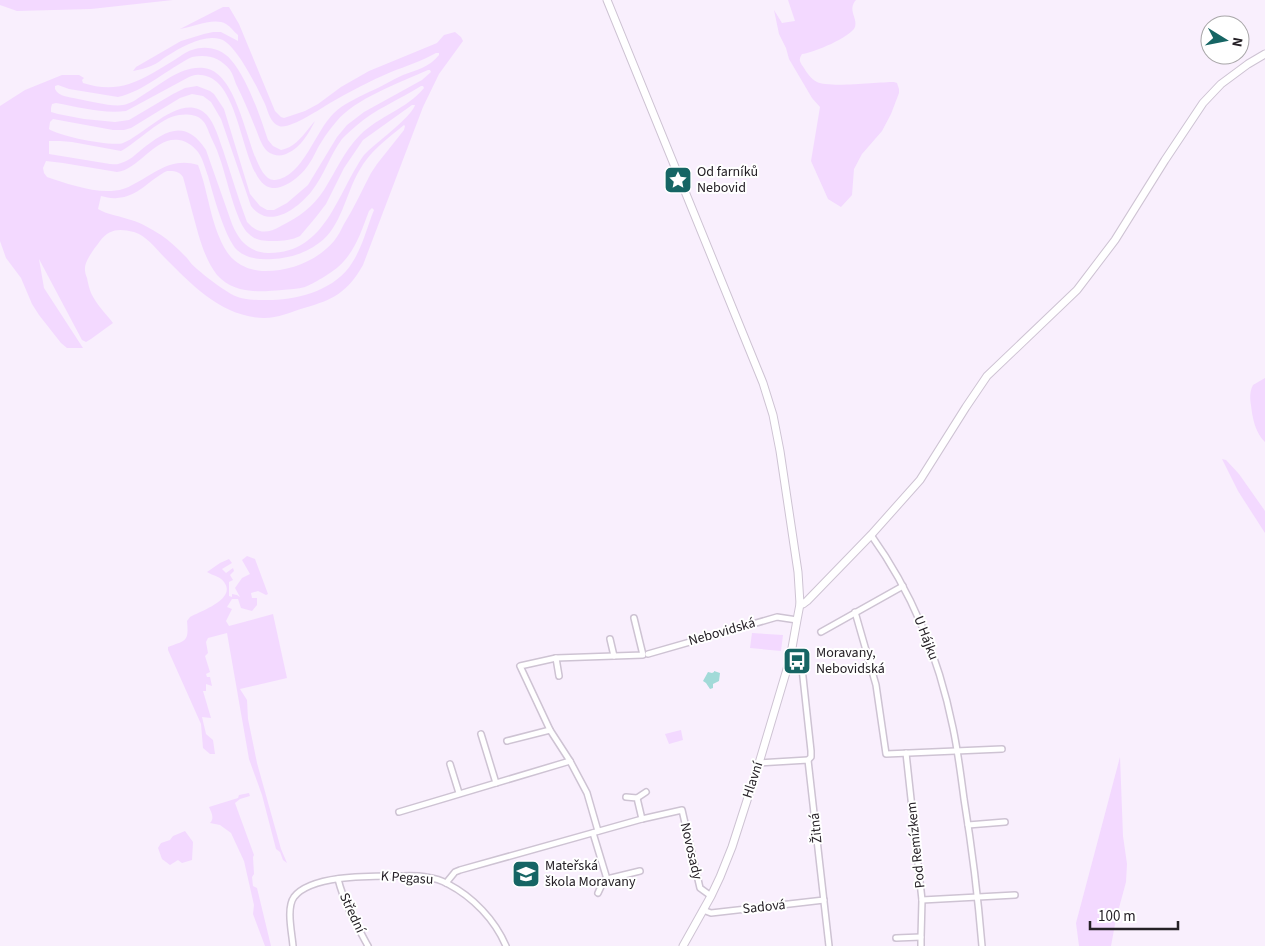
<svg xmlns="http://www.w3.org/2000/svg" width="1265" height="946" viewBox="0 0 1265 946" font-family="'Source Sans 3',sans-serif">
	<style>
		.green { fill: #f3d9ff; fill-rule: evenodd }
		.water { fill: #a2dad8 }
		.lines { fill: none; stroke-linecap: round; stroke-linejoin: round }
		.street-casing { stroke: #cec3d3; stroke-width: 8 }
		.secondary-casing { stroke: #cec3d3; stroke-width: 9 }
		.street { stroke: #fff; stroke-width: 5 }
		.secondary { stroke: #fff; stroke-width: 7 }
		.labels { text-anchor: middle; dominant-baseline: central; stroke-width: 4; stroke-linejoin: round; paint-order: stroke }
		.poi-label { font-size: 14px; fill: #252026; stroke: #fff; text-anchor: start }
		.street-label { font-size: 14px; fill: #252026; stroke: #fff }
	</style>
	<rect width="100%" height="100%" fill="#f9effd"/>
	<g class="green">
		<polygon points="0,0 173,0 91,9 17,11 0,5"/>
		<path d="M788,0H856C847,10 858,18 855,27C851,37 813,53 802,54C798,60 800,62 804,68C807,73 811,79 817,82C829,88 879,82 894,82L897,83L899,89V93L891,114L882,131L862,154L854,169L852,195L841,207L828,199L811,161L820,107L812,98L789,59L786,48L779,34L774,10L782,23L795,21Z"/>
		<path d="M223,7H229L239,24L275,111L281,117L284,118L305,111L318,104L341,87L369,71L437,43L444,35L455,32L461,37L463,41L439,74L423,107L363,265C348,292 333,300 304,308C291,312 278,318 264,318C222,317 192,285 165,258C156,249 147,236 134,232C119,228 109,229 100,241C95,248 89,255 86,263C84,268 85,273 87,278C88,283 89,288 91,293C96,304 106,314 113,323L91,339L86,342L82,340L39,259L44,288L83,348H67L61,343L39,315L32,304L21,278L6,258L0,241V106L25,90L62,75H79L84,78L82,80L83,83C99,88 113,89 129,84C145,79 161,68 176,59C181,56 187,51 192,50C206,45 222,49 231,60C247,78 260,116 268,140L273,146L281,150C297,147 305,132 315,121C309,133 301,147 288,153C282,157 273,156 267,151C261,145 258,134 255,127C249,112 243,98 236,84C234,79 233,74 230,70C220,57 207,54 192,57C167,69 145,91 118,97L69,89L58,85L55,86V89C59,97 70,97 78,99C89,101 112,107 123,105C130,104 137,99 143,95C161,84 182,65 204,68C246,73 248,183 275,180C303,177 315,131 334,113C343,104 357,98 369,92C381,87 392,80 403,75C416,70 430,67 439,55V53H436C422,61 406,66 391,72C370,81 349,92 330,103C320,109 289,130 279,126C270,123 268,111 265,104C258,89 236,43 220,39C204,34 181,47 167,56C162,59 157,64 151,66C146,68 139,70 133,71L136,67L181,41L204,34L213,32H221L238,41V35C234,32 231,27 226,24C214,17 193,27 180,29ZM428,70H430L431,72L422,80L364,112L347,125L337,137L308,185L287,203L274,210H267L260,206L250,194L224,109L214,94L210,91L197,86L185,88L173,94L129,120L115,122L84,119L58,114L51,112V108L52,104L56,103C78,107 103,114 126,111L189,77C192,76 196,74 200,75C244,76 240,184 272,188C286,189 302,175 309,164C314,157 317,148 322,141C326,134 331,128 336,122C354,99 401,82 428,70ZM421,86H423L424,88C407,109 379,116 360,135C344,151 336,171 324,190C313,207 299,217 281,226C267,234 258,234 247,222C238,198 231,174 223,150C219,139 215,124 207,115C182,90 145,135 123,143C112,147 58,136 49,129L50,122L53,119L113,130H124L131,128L180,98L192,94L203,96L211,102L221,119L251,206C269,230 297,209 311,192C324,176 330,155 342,139C346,135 351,130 356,126C375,109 399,100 421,86ZM412,105H415C412,116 379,141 369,150L364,155C337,193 326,254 268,253C249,252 239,241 232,224L206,150C185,118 165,131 141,150C135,155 129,161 121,163C117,165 114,164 110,164L49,154V141H60L72,142L121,151C138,142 161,117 179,115C185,114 195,114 201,119C206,123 208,130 210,135C213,142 217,149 219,156C226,174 236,224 249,234C256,241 264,241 274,241C282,241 293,240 300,236L316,217L326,204L344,168L363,140ZM404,125L405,126L404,130L377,164L371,173C362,190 354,208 344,224C341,230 338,236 334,241C317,261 289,272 262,271C248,270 235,264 227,252C210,225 209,193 198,165C171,157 156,173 134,184C130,186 127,188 123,189C101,196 68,184 47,177L44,173L43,168L46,161L63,163L117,172C140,169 155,136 179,140C187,141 193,146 198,152C203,159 205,168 208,176C213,194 225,238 237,250C247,259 261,260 273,259C290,258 306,253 319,243C341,228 346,193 359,171C370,151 387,139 404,125ZM167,171C174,171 179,171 183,177C186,188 189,199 192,211C198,232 203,257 217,275C234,294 259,292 282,290C289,289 298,289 305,287C313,284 331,273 338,267C355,252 361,232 369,211L372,208L374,210C367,227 363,246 352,263C336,289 301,299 272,300C259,300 244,301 231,294C220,287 207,278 197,269C193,266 190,262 187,258C179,250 170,241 161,235C151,229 142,223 131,220C120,216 108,215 98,209L101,196C106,197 112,199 117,198C138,197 150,179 167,171Z"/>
		<path d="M1265,378V442C1257,434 1254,424 1252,413C1251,402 1248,395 1253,385Z"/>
		<polygon points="1222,459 1226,460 1239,474 1265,511 1265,533 1238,491"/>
		<path d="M247,556L255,559L268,594L266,595L258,591L251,593L252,598H257V605L252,611L241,608L238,599H232L227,607L232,609L226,621L229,626L273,614L287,678L240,689L247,700L248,719L257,763L281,849L287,863L283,860L280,852L276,849L262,795L249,759L227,633L208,638L206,642L208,653L205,656L210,672L206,674L207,677H210L212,686L206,684V691H203L211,718L202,717L206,734L213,740L215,754H210L203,748L201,724L168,650V647C186,640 189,642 187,621L190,617C201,611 237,599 224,582C220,576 213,576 207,572L220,563L229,559L232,563L222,569L226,573L233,568L234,571L230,575L233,580L229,582V596L232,597V594L237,595L240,597L235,588L242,578L250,574L242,560Z"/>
		<polygon points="752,633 783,635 781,651 750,648"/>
		<polygon points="681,730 683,740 669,744 665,734"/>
		<polygon points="1120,757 1123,836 1127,864 1126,882 1116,919 1111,946 1079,946 1076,923"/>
		<path d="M249,793L250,796L240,799L235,803L254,855L253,857L254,874L252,877L253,886L257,888L271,946H265L253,914L254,905L244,861L231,833L220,825L210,823C215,818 211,812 209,807L238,798L239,795Z"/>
		<polygon points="185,831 193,842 192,860 182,863 178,860 170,865 162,859 158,848 161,843 170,840 173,836"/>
	</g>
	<polygon class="water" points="714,671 720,673 719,681 713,684 713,688 710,689 706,683 703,681 708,672 712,673 714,672"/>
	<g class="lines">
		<defs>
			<g id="street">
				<path d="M871,535C912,592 939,659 953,728C958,752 961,776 964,799C972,848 978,897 982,946"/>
				<polyline points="855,612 876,685 886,754 1002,749"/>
				<polyline points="821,632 903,586"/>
				<polyline points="610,639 614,656"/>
				<polyline points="648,654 777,617 797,620"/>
				<polyline points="556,658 559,676"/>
				<polyline points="802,668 811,751 811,757 808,760"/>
				<polyline points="481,734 496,783"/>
				<polyline points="507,741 550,730"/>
				<polyline points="906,753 922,900 921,937 921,946"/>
				<polyline points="759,763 808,760 829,946"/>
				<polyline points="450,764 459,793"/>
				<polyline points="626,797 637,798 642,819"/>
				<polyline points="637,798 646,792"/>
				<polyline points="399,812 570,761"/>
				<polyline points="968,825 1005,822"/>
				<polyline points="598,831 587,793 570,761 550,730 520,666 556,658 643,655 634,618"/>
				<polyline points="593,833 607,879 640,871"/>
				<path d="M338,879C344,903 356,924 368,946"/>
				<polyline points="446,883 455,872 460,870 642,819 682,810 700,888 711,896"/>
				<polyline points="598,893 604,880 607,879"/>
				<polyline points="922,900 1015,895"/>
				<polyline points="703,910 711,913 824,900"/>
				<polyline points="896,938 921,937"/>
				<path d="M293,946C292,933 286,908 294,897C311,875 370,876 396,876C406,876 416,875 426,877C433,878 441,880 448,884C473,897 495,920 506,946"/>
			</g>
			<g id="secondary">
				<polyline points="607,0 763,383 773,415 780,451 798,572 800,604 797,620 790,659 759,763 732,847 720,877 711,896 683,946"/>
				<polyline points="800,604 803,604 807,601 871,535 920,480 966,407 987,376 1077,290 1115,240 1165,160 1203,103 1221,84 1248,64 1265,54"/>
			</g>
		</defs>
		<use href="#street" class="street-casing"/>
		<use href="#secondary" class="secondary-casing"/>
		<use href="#street" class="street"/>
		<use href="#secondary" class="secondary"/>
	</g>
	<defs>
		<symbol id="sight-square" viewBox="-11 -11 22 22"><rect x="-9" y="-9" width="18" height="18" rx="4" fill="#166564" stroke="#fff"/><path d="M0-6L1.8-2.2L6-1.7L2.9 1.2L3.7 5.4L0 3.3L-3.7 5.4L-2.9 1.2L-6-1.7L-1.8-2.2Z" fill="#fff"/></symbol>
		<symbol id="bus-square" viewBox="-11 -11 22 22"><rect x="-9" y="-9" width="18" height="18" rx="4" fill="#166564" stroke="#fff"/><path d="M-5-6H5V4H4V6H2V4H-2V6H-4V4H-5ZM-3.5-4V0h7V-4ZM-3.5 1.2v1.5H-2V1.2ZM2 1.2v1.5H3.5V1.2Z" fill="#fff"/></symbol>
		<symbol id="school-square" viewBox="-11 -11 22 22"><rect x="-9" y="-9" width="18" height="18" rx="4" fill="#166564" stroke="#fff"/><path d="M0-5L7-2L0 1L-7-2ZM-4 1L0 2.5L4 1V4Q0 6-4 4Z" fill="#fff"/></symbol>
	</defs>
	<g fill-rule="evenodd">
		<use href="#sight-square" x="662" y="164" width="32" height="32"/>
		<use href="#bus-square" x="781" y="645" width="32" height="32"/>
		<use href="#school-square" x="510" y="858" width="32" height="32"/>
	</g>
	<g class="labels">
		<g class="poi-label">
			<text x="697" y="172">Od farníků<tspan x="697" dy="16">Nebovid</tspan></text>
			<text x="816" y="653">Moravany,<tspan x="816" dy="16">Nebovidská</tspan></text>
			<text x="545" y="866">Mateřská<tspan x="545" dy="16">škola Moravany</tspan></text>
		</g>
		<g class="street-label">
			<text transform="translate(722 632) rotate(-16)">Nebovidská</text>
			<text transform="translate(926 638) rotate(69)">U Hájku</text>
			<text transform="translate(753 780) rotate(-72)">Hlavní</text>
			<text transform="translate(816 828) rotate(-96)">Žitná</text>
			<text transform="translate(916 845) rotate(-96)">Pod Remízkem</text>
			<text transform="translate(691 851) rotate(77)">Novosady</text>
			<text transform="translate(407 878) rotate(4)">K Pegasu</text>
			<text transform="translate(764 907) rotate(-6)">Sadová</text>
			<text transform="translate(352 913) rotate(65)">Střední</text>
		</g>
	</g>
	<g transform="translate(1225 40) rotate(100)"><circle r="24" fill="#ffffff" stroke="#a8a6a8"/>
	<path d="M0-4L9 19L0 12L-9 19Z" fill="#166564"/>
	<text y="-8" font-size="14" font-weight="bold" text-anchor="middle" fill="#252026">N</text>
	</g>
	<path d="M1090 921v8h88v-8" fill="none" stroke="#252026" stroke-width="2.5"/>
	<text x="1098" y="921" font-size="15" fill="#252026" stroke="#ffffff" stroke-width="4" paint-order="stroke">100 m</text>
</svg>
